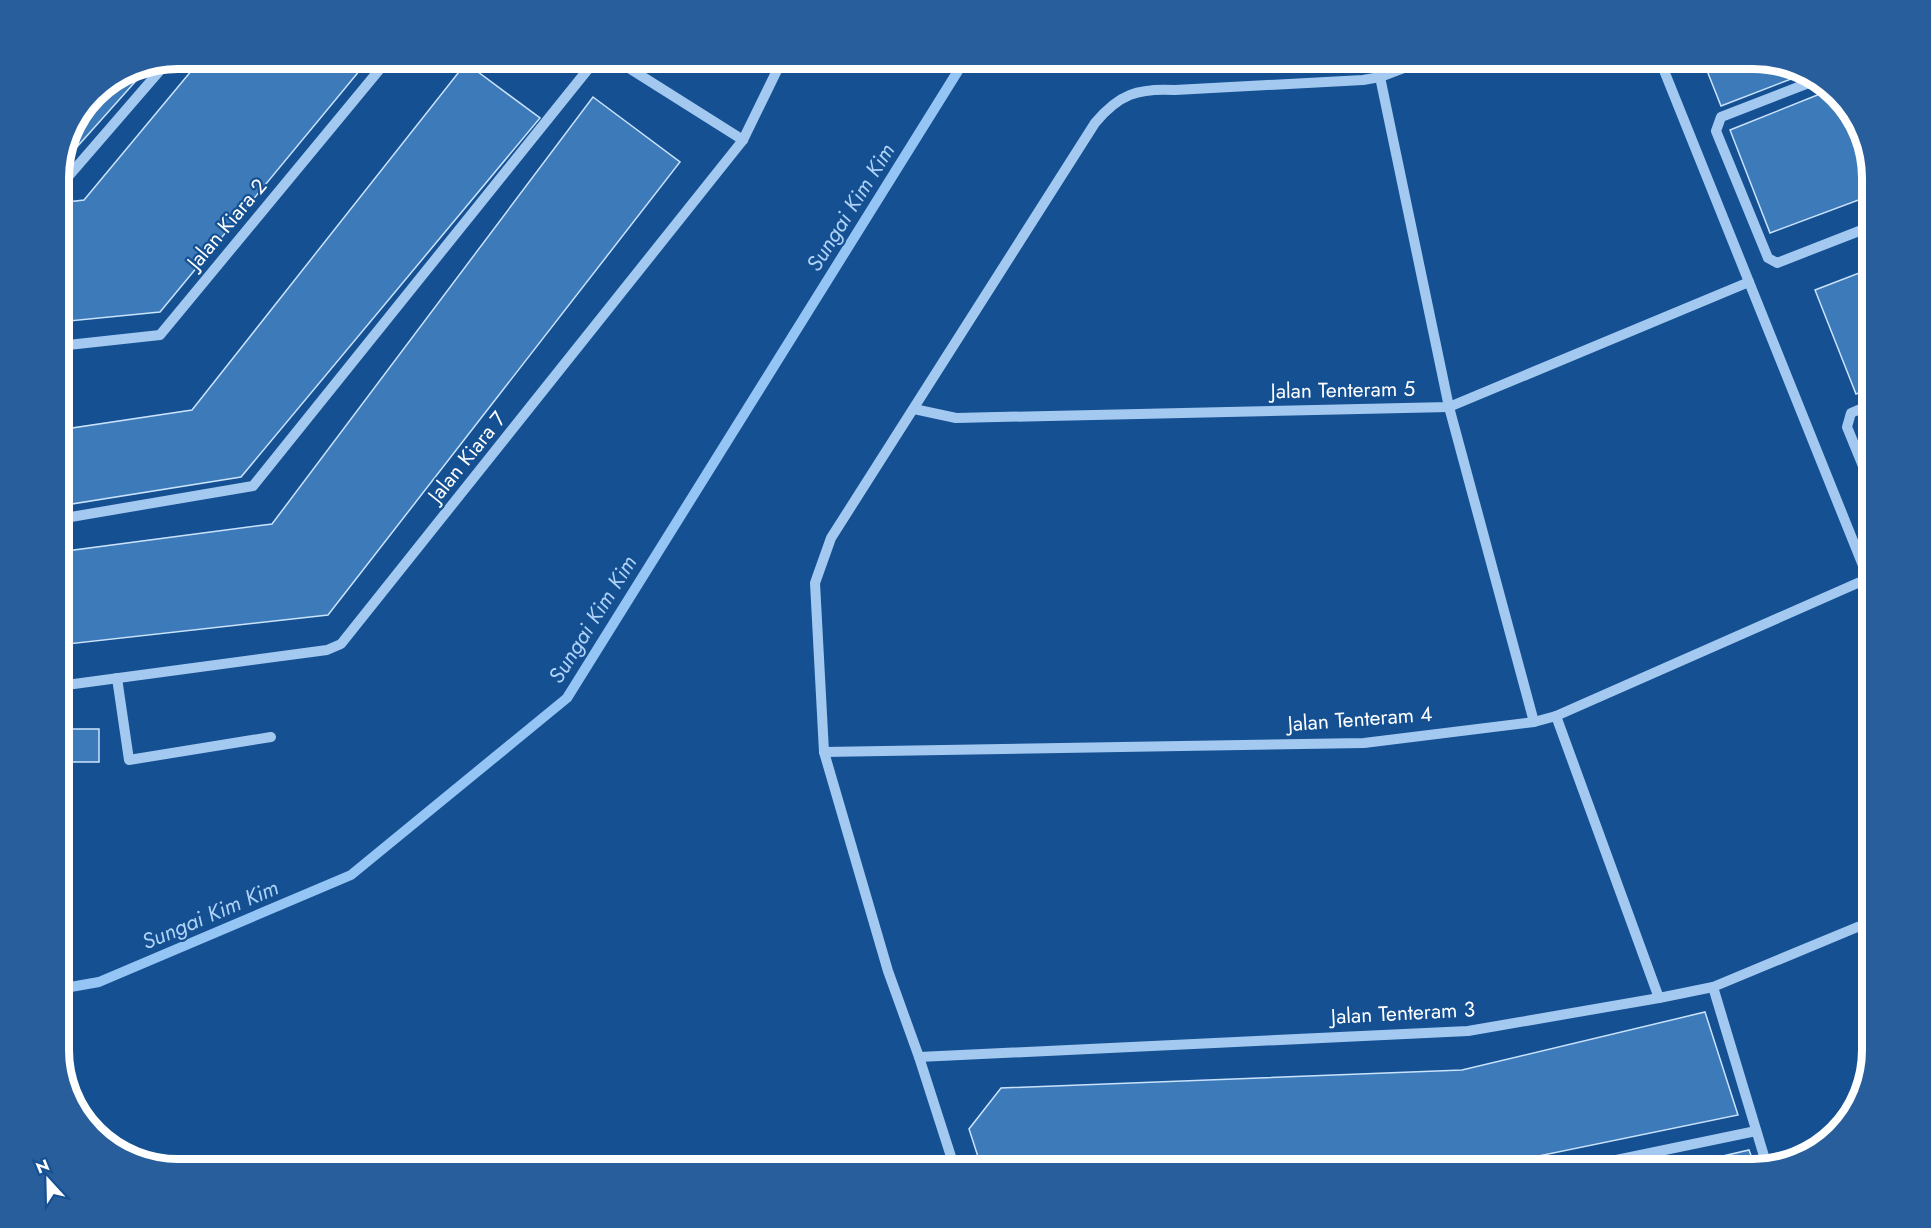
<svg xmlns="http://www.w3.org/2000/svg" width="1931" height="1228" viewBox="0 0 1931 1228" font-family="Jost,sans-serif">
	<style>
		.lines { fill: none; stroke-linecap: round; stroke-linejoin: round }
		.stream { stroke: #95c5f4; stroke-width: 10 }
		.building { fill: #3d7aba; stroke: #cae3fc; stroke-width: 1.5 }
		.minor { stroke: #a3c9f1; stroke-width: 10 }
		.labels { text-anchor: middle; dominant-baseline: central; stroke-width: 4.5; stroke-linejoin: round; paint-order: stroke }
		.street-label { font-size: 21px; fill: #fff; stroke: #155092 }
		.water-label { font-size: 22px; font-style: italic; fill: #afd3f8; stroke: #155092 }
		.rim { fill: none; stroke: #fff; stroke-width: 8 }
	</style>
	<rect width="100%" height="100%" fill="#155092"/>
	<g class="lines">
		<polyline class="stream" points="59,989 99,982 351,875 567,698 966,58"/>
	</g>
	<g class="building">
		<polygon points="202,58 370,58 160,312 59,322 59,203 84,200"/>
		<polygon points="1702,58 1753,58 1804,74 1721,106"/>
		<polygon points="466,63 540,118 241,477 59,506 59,430 192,410"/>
		<polygon points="151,64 60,166 68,132 94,93 133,67"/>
		<polygon points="1830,90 1857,119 1872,178 1872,195 1770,233 1730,130"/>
		<polygon points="593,97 680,162 328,615 59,645 59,552 272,524"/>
		<polygon points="1872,268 1872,388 1856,394 1815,290"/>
		<rect x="59" y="729" width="40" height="33"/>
		<polygon points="1705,1012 1738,1115 1476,1169 982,1169 969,1129 1001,1088 1462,1070"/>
		<polygon points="1749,1150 1756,1169 1667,1169"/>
	</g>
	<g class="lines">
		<g class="minor">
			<polyline points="613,58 743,140"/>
			<polyline points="1659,58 1872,588"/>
			<polyline points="1380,77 1449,407 1534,722"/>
			<polyline points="1819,79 1721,117 1716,131 1768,258 1777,263 1872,226"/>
			<polyline points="59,179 67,178 169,60"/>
			<polyline points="59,346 160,335 389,58"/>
			<polyline points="1872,404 1851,413 1847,427 1872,488"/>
			<polyline points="914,409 956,418 1449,407 1749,282"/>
			<polyline points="59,519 253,486 597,58"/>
			<polyline points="117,678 129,760 271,737"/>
			<polyline points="59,686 327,650 341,644 743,140 783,58"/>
			<polyline points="1556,716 1659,998"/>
			<polyline points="824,752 1364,743 1534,722 1556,716 1869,578"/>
			<polyline points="1713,987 1767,1166"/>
			<polyline points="919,1057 1468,1031 1659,998 1713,987 1872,921"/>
			<path d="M955,1169L919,1057L888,971L824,752L815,583L831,538L1095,123C1119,94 1138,88 1175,90L1363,80L1380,77L1430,58"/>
			<polyline points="1573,1169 1756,1131"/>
		</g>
	</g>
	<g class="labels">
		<g class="street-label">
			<text transform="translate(227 224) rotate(-50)">Jalan Kiara 2</text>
			<text transform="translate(1343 390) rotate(-1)">Jalan Tenteram 5</text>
			<text transform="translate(467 457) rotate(-51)">Jalan Kiara 7</text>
			<text transform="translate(1360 719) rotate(-4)">Jalan Tenteram 4</text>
			<text transform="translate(1403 1013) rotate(-3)">Jalan Tenteram 3</text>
		</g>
		<g class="water-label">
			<text transform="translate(850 207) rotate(-58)">Sungai Kim Kim</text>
			<text transform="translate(592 619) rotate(-58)">Sungai Kim Kim</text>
			<text transform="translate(210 914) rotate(-23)">Sungai Kim Kim</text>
		</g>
	</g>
	<path d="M0 0H1931V1228H0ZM178 69H1753A109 109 0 0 1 1862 178V1050A109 109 0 0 1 1753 1159H178A109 109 0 0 1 69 1050V178A109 109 0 0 1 178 69Z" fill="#285e9b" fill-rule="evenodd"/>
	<path class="rim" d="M178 69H1753A109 109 0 0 1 1862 178V1050A109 109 0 0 1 1753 1159H178A109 109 0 0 1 69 1050V178A109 109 0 0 1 178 69Z"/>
	<g transform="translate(48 1180) rotate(338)" stroke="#155092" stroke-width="4.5" paint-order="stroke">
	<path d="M0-4.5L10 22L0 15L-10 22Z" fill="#ffffff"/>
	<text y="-9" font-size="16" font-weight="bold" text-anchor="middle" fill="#ffffff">N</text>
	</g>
</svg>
